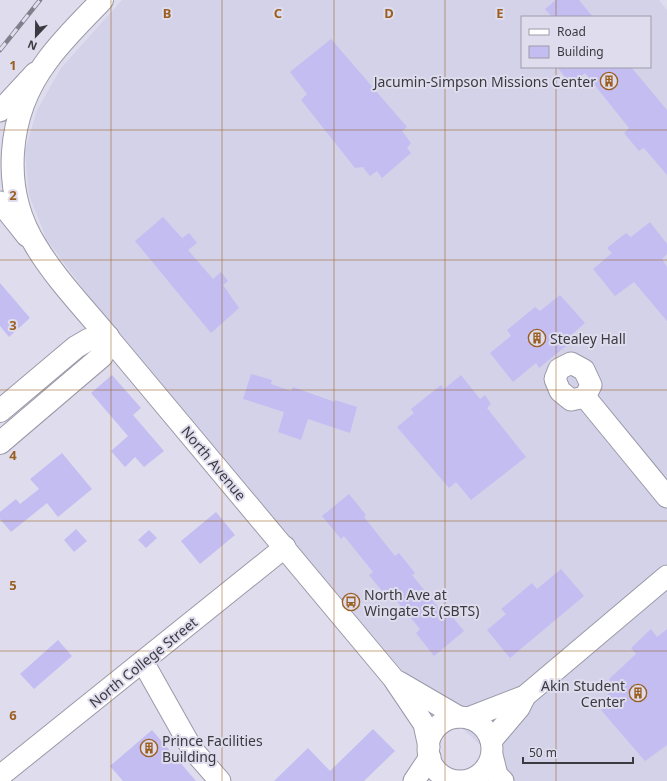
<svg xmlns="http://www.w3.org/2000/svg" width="667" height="781" viewBox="0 0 667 781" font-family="'Noto Sans',sans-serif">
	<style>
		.built { fill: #d4d2e9; fill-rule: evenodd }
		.building { fill: #c3bdf2 }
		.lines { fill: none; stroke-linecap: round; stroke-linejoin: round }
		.minor-casing { stroke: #9a99a8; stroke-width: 23 }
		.major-casing { stroke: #9a99a8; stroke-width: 24 }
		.minor { stroke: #fff; stroke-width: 21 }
		.major { stroke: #fff; stroke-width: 22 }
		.rail-casing { stroke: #817f8a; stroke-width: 4.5 }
		.rail { stroke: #dfdded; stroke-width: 3; stroke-dasharray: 9; stroke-linecap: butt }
		.grid { fill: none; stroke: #9b5f21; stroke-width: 1; stroke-opacity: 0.55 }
		.labels { text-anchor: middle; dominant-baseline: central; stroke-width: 4; stroke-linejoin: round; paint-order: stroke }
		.poi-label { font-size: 14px; fill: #3b3a40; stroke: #dfdded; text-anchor: start }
		.street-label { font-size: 14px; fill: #3b3a40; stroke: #dfdded }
		.grid-label { font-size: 13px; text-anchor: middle; font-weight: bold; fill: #9b5f21; stroke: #dfdded; stroke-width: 4; stroke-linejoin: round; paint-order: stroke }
	</style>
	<rect width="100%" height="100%" fill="#dfdded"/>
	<path class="built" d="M122,0H659L667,10V781H510L491,755L410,680L93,302L47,240L29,195L25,151L37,110L61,68ZM522,17H650V67H522Z"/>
	<g class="building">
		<polygon points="556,0 579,0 593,17 552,17 545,9"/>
		<polygon points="331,39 407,127 402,131 411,143 407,148 411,153 382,178 377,171 370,176 363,167 355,168 301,100 307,94 290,72"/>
		<polygon points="557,67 631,67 667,110 667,175 644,148 639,151 624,133 629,128 585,73 571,84"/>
		<polygon points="163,217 182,238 189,233 197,243 188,250 213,279 221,272 228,281 223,285 239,308 211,333 135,241"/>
		<polygon points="650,222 667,244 667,254 662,259 667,267 667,321 634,282 615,296 593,269 612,253 607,248 626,233 631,237"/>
		<polygon points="0,283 30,318 9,337 0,326"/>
		<polygon points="560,295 585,323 564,341 566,346 539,368 536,363 513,382 490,353 511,336 507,330 535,307 540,311"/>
		<polygon points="251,374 272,380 271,384 291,391 293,387 335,402 335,400 357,407 350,433 308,419 301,440 278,432 284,412 243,399"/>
		<polygon points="112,375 141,408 133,415 164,451 144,467 135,457 125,467 111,451 128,436 91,393"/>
		<polygon points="461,375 480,399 485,395 491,404 487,408 526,457 471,500 456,482 449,488 397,427 414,413 411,409 441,385 444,389"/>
		<polygon points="62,453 92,489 58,517 47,503 11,532 0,519 0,512 16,499 20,504 39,489 30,479"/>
		<polygon points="349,494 366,515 364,517 395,556 399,553 415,573 412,575 442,612 446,609 464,631 434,656 416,633 420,629 390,593 386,596 369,575 373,572 344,536 341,539 322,516"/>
		<polygon points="216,512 235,535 200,564 181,541"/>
		<polygon points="76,529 87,541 74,552 64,540"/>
		<polygon points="149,530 157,538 146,548 138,540"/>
		<polygon points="561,569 584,596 510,658 487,630 506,614 501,609 532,583 537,589"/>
		<polygon points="651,629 657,637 667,629 667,745 645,761 601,710 610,701 605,697 614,689 609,679 636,654 631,648"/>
		<polygon points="58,640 72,656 34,689 20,674"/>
		<polygon points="373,729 395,751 364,781 274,781 308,748 330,771"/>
		<polygon points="152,730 196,781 123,781 110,766"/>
	</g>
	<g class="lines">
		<defs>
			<g id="minor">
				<polyline points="0,111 35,73"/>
				<polyline points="0,202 27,236"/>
				<polyline points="108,337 393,678 424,724 429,747"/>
				<polygon points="571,363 584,370 591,385 585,397 571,400 560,391 555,379 559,369"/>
				<polyline points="585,397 667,497"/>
				<polyline points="143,662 192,749 220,781"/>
				<polyline points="399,682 459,717"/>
				<circle cx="460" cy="749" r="32"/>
				<polyline points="468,718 525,696"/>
				<polyline points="491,741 519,708 525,696 667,576"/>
				<polyline points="492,755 497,775 503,781"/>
				<polyline points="0,776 285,547"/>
				<polyline points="414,781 430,757"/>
			</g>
			<g id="major">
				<path d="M102,0C83,20 63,39 47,61C7,114 0,189 36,246C55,278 84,308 108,337"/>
				<polyline points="0,411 76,347 88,340 108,337"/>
				<polyline points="0,443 102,356 108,337"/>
			</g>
		</defs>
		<use href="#minor" class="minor-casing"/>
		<use href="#major" class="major-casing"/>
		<use href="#minor" class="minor"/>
		<use href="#major" class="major"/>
		<defs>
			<polyline id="rail" points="0,50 40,0"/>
		</defs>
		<use href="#rail" class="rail-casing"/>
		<use href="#rail" class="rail"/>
	</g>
	<path class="grid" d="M111,0V781M222,0V781M334,0V781M445,0V781M556,0V17M556,67V781M0,130H667M0,260H667M0,390H667M0,521H667M0,651H667"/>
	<defs>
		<symbol id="building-ring" viewBox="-11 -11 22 22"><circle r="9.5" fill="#dfdded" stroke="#9b5f21" stroke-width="1.5"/><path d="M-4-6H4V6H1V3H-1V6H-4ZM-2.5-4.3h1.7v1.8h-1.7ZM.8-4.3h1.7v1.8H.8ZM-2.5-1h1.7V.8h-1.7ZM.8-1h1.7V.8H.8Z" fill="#9b5f21"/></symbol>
		<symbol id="bus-ring" viewBox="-11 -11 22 22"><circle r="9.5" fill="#dfdded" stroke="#9b5f21" stroke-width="1.5"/><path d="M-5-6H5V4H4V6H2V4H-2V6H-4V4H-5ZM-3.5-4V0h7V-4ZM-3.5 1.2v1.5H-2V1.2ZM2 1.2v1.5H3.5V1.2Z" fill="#9b5f21"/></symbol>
	</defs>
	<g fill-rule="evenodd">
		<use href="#building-ring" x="599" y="71" width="20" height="20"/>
		<use href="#building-ring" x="527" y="328" width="20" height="20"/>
		<use href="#bus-ring" x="341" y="592" width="20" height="20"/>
		<use href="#building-ring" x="628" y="683" width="20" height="20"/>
		<use href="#building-ring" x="139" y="738" width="20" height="20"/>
	</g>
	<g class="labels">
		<g class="poi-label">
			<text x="596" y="81" text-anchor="end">Jacumin-Simpson Missions Center</text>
			<text x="550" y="338">Stealey Hall</text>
			<text x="364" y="594">North Ave at<tspan x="364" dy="16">Wingate St (SBTS)</tspan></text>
			<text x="625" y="685" text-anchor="end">Akin Student<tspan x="625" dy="16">Center</tspan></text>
			<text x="162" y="740">Prince Facilities<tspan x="162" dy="16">Building</tspan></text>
		</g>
		<g class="street-label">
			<text transform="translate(214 463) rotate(50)">North Avenue</text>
			<text transform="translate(143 662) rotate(-39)">North College Street</text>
		</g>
	</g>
	<g class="grid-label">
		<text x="167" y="18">B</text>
		<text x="278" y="18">C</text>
		<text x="389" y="18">D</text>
		<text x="500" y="18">E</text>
		<text x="13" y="70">1</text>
		<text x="13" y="200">2</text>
		<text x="13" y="330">3</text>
		<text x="13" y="460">4</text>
		<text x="13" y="590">5</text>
		<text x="13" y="720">6</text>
	</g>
	<rect x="521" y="16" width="130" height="52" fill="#dfdded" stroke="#9d9ca8"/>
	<rect x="529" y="29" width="20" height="6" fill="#ffffff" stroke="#9d9ca8"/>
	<text x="557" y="36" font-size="12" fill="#3b3a40">Road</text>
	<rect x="529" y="46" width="20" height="12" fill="#c3bdf2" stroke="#9d9ca8"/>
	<text x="557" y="56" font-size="12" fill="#3b3a40">Building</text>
	<g transform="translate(36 36) rotate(202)" stroke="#dfdded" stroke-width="3" paint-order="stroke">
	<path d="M0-3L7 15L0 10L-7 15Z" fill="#3b3a40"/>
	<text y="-6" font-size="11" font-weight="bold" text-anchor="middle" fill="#3b3a40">N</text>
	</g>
	<path d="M523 757v6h110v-6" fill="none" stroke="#3b3a40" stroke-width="2"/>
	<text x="529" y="757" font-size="12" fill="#3b3a40" stroke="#dfdded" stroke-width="3" paint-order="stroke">50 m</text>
</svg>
